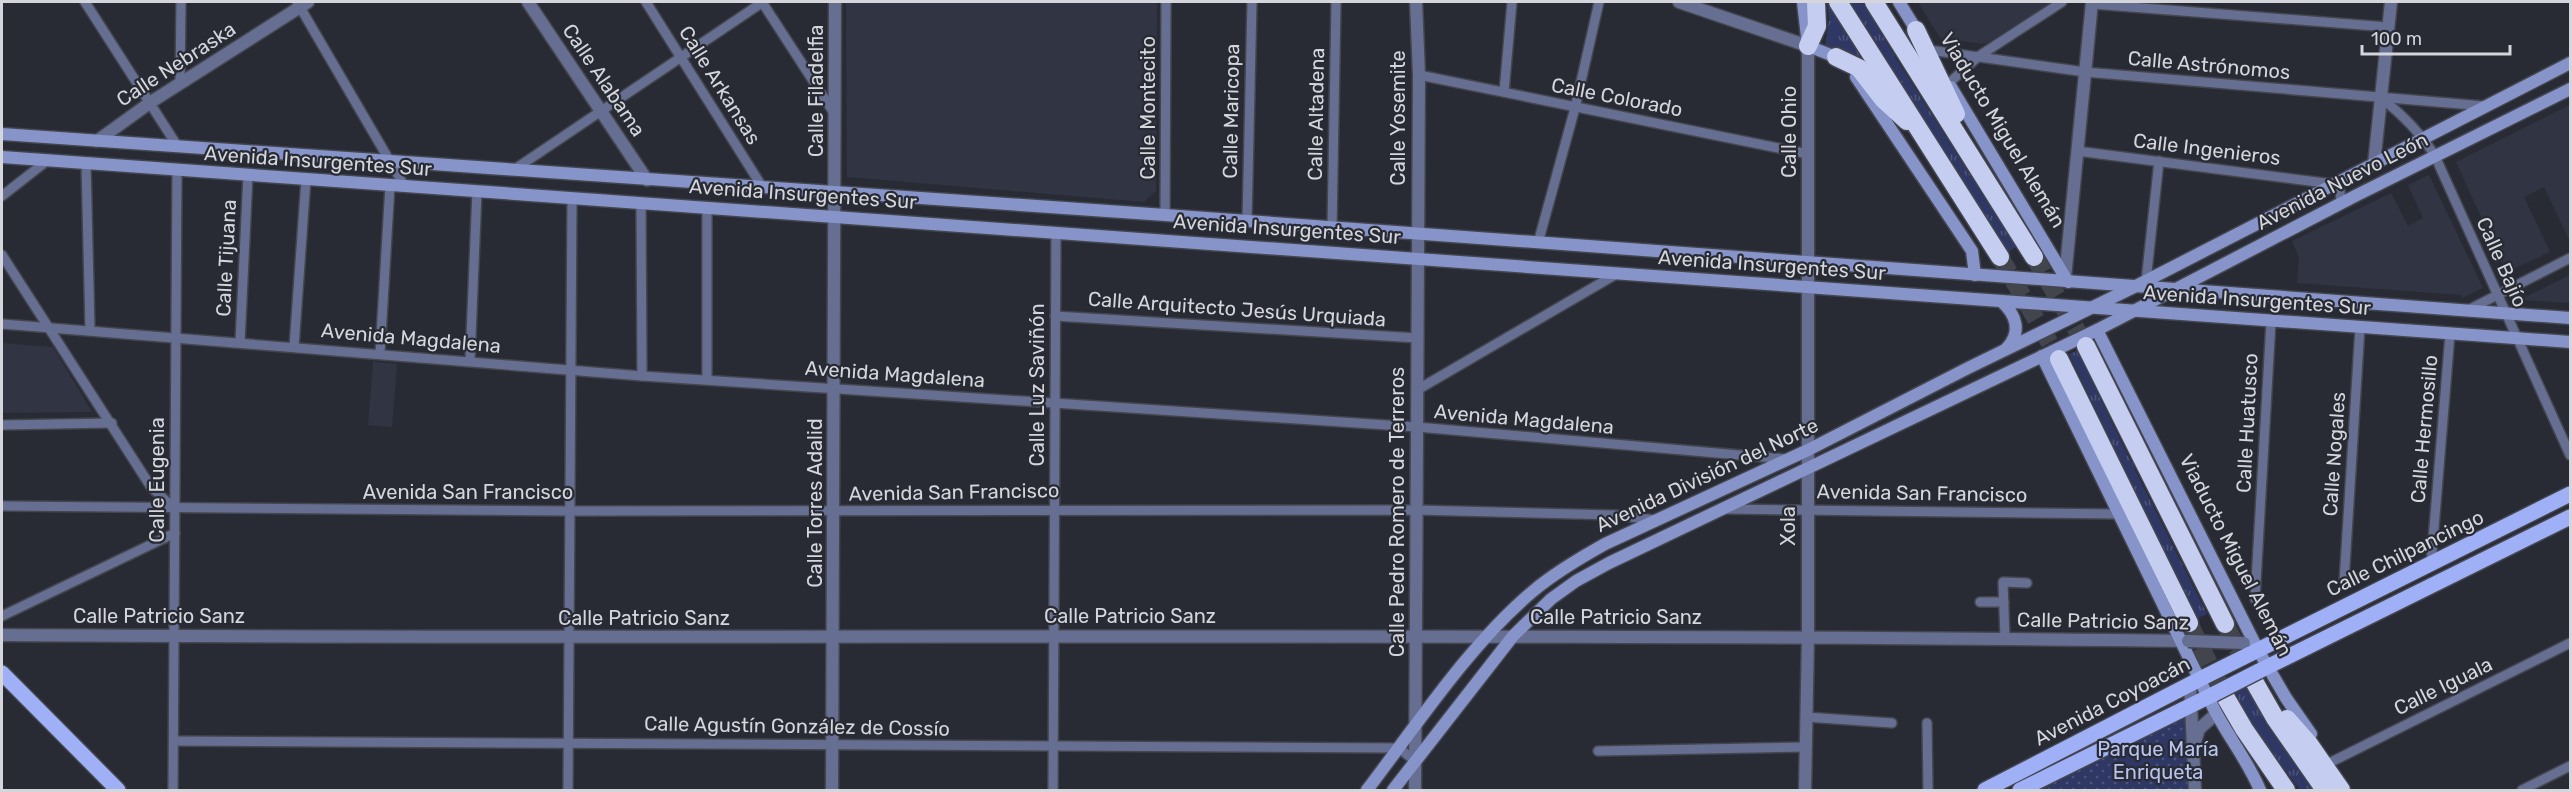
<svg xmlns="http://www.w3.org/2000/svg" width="2572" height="792" viewBox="0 0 2572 792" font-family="Rubik,sans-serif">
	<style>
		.built { fill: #303443 }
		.grass { fill: url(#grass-dots) }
		.park { fill: url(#park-tufts) }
		.garden { fill: #2f3864 }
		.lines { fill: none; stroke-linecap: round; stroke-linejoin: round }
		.motorway-tunnel { stroke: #43454d; stroke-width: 18; stroke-dasharray: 18 9; stroke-linecap: butt }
		.minor-casing { stroke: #44464f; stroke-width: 12 }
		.tertiary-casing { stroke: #44464f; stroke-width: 15 }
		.secondary-casing { stroke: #44464f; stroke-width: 15 }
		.primary-casing { stroke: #44464f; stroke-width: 18 }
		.motorway-casing { stroke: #44464f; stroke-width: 21 }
		.minor { stroke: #666f91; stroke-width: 9 }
		.tertiary { stroke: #666f91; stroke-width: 12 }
		.secondary { stroke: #8694ca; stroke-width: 12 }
		.primary { stroke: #9fb0f7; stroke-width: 15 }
		.motorway { stroke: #c5cef0; stroke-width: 18 }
		.tertiary-bridge-casing { stroke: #44464f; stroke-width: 15; stroke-linecap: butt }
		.primary-bridge-casing { stroke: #44464f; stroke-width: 18; stroke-linecap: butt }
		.tertiary-bridge { stroke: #666f91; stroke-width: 12 }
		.primary-bridge { stroke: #9fb0f7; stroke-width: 15 }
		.labels { text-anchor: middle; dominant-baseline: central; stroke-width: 4.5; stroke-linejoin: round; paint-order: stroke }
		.street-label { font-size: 20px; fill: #d4d6dc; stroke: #292b34 }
		.park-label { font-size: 20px; fill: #b9c4ee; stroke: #292b34 }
	</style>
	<defs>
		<pattern id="grass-dots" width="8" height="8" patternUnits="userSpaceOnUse" patternTransform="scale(1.5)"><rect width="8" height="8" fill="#2f3864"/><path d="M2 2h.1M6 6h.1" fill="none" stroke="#4c547a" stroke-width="1.8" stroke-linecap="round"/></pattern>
		<pattern id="park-tufts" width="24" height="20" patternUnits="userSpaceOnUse" patternTransform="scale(1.5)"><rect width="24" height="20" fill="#2f3864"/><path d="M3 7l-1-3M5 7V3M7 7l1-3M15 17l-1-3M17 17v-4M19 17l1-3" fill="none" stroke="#4c547a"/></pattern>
	</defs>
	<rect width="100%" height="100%" fill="#292b34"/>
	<g class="built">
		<polygon points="846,2 1157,2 1156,191 1144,202 847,177"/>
		<polygon points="1918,2 2051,2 1989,42 1982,44 1940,38"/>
		<polygon points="2570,105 2570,242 2544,187 2524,197 2550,252 2506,272 2456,162"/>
		<polygon points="2429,175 2483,288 2462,298 2461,295 2297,283 2299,257 2292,241 2391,193 2408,226 2423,218 2408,185"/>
		<polygon points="2570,275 2570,303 2522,300 2522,299"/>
		<polygon points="2,343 53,347 92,412 2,413"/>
		<polygon points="373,362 397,364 392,427 368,425"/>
	</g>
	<polygon class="grass" points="2183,715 2188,744 2191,790 2027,790"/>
	<g class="park">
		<polygon points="1827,2 1828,2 1863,60 1825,46 1829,20"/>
		<polygon points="1848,2 1863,2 1897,60 2016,247 2008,252"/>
		<polygon points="2077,351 2131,462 2134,462 2137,467 2134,468 2207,614 2198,618 2126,472 2124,473 2121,468 2123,466 2069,354"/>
		<polygon points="2247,687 2270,728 2313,790 2300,790 2248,720 2233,694"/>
	</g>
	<polygon class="garden" points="2146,747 2156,767 2119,786 2109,765"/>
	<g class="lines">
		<g class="motorway-tunnel">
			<polyline points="2000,257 2059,359"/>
			<polyline points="2034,257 2086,346"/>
			<polyline points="2189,623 2226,698"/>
			<polyline points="2225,624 2255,683"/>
		</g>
		<defs>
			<g id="minor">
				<polyline points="85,2 178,147"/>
				<polyline points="297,2 405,187"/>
				<polyline points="646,2 763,188"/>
				<polyline points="762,2 834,113"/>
				<polyline points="2092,4 2388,27"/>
				<polyline points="1929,50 2085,72 2484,106"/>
				<polyline points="1419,75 1808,154"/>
				<polyline points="180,83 181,2"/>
				<polyline points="1949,83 1979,56 2062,2"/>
				<polyline points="1504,92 1512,2"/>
				<path d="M2381,98C2403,115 2420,132 2435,156L2570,455"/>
				<polyline points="2077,151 2333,184 2340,191 2341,203"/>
				<polyline points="86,163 90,330"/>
				<polyline points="512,171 763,2"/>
				<polyline points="2,196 48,160"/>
				<polyline points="641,203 642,376"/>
				<polyline points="707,207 707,380"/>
				<polyline points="1165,215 1166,2"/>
				<polyline points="1247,221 1252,2"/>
				<polyline points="1332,228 1336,2"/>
				<polyline points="1538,243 1575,108 1599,2"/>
				<polyline points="2,255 151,487 175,509"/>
				<polyline points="2146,281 2159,161"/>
				<polyline points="2468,310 2570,258"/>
				<polyline points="1055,316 1418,338"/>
				<polyline points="2,324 642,376 1417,427 1787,459"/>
				<polyline points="240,342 248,175"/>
				<polyline points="294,347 306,179"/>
				<polyline points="380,353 390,185"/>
				<polyline points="470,361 477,191"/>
				<polyline points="1417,390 1618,273"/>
				<polyline points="2,425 112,423"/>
				<polyline points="2,506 569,511 1416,510 1615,515 1655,520"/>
				<polyline points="1724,509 2119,514"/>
				<polyline points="2431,564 2450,334"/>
				<polyline points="2344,582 2360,327"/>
				<polyline points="2255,599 2271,321"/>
				<polyline points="1980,602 2004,602"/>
				<polyline points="2,616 175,533"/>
				<polyline points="2005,638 2003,582 2027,583"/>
				<polyline points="1806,717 1892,723"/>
				<polyline points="1927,723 1928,790"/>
				<path d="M174,741C583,741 991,747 1399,748L1415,761"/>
				<polyline points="1598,751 1805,747"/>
				<polyline points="2331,762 2570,643"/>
				<polyline points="173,790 177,170"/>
				<polyline points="568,790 572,198"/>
				<polyline points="1053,790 1056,232"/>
				<polyline points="2522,790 2570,766"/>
			</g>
			<g id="tertiary">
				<polyline points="528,2 647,180"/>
				<polyline points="1679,2 1808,46 1808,637 1805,790"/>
				<polyline points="97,141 151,102 308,2"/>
				<polyline points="2374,164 2391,2"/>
				<polyline points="2065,278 2092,2"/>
				<path d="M2,635C730,640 1459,632 2188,641"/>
				<polyline points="2190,684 2195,790"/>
				<polyline points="2195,742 2199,729 2216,714"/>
				<polyline points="832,790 835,2"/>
				<polyline points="1415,790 1419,75 1416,2"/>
			</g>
			<g id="secondary">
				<polyline points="1803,2 1808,46 1836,57 1842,62"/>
				<polyline points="1899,2 1920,36"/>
				<polyline points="1856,77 1972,251 1975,275"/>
				<polyline points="1951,87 2068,282"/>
				<polyline points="2,134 1165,215 2570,318"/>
				<polyline points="2,157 2570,342"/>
				<path d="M2001,301C2017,315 2022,333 2006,349"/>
				<polyline points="2097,330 2258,650 2286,698 2311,734"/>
				<path d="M2042,356L2211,703C2226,734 2247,759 2260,790"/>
				<path d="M1367,790C1416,726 1470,644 1532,592C1554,573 1580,558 1605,544L1808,450L1968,368L2136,286L2570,63"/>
				<polyline points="1393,790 1513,636 1551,599 1576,581 1609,563 2097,330 2357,195 2570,89"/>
			</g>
			<g id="primary">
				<polyline points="2250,654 2570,494"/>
				<polyline points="2259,671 2570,517"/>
				<polyline points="2,673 118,790"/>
				<polyline points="1985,790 2206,676"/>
				<polyline points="2020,790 2214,694"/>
			</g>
			<g id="motorway">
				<polyline points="1838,2 2000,257"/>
				<polyline points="1874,2 2034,257"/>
				<polyline points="1916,30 1956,114"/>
				<polyline points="1808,46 1817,26 1816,2"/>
				<polyline points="1836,57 1859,68 1883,99 1907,121"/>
				<polyline points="2086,346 2225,624"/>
				<polyline points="2059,359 2189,623"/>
				<polyline points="2255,683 2275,718 2325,790"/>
				<polyline points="2226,698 2244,729 2286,790"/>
				<polyline points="2287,719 2309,744 2341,790"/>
			</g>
		</defs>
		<use href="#minor" class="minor-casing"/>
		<use href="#tertiary" class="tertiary-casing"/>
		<use href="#secondary" class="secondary-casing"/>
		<use href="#primary" class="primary-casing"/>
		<use href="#motorway" class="motorway-casing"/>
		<use href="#minor" class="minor"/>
		<use href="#tertiary" class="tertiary"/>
		<use href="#secondary" class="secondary"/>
		<use href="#primary" class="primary"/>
		<use href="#motorway" class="motorway"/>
		<defs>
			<polyline id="tertiary-bridge" points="2188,641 2244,643"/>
			<g id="primary-bridge">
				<polyline points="2206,676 2250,654"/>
				<polyline points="2214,694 2259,671"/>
			</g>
		</defs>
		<use href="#tertiary-bridge" class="tertiary-bridge-casing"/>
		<use href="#primary-bridge" class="primary-bridge-casing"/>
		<use href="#tertiary-bridge" class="tertiary-bridge"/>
		<use href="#primary-bridge" class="primary-bridge"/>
	</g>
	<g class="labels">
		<g class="street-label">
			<text transform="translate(176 64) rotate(-33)">Calle Nebraska</text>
			<text transform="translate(2209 65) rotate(5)">Calle Astrónomos</text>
			<text transform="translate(604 80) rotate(56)">Calle Alabama</text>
			<text transform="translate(720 85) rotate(58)">Calle Arkansas</text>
			<text transform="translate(816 91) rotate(-90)">Calle Filadelfia</text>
			<text transform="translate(1617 97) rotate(11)">Calle Colorado</text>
			<text transform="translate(1148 108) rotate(-90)">Calle Montecito</text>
			<text transform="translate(1231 111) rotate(-89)">Calle Maricopa</text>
			<text transform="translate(1316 114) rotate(-89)">Calle Altadena</text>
			<text transform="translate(1398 118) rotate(-90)">Calle Yosemite</text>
			<text transform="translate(2003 130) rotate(59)">Viaducto Miguel Alemán</text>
			<text transform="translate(1789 132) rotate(-90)">Calle Ohio</text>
			<text transform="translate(2207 149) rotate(7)">Calle Ingenieros</text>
			<text transform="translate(318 161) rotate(4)">Avenida Insurgentes Sur</text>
			<text transform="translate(2342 181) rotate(-27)">Avenida Nuevo León</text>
			<text transform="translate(803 194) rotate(4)">Avenida Insurgentes Sur</text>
			<text transform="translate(1287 229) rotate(4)">Avenida Insurgentes Sur</text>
			<text transform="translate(226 258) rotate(-87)">Calle Tijuana</text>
			<text transform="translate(2502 262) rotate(66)">Calle Bajío</text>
			<text transform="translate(1772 265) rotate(4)">Avenida Insurgentes Sur</text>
			<text transform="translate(2257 300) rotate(4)">Avenida Insurgentes Sur</text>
			<text transform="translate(1237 309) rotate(4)">Calle Arquitecto Jesús Urquiada</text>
			<text transform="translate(411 338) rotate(5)">Avenida Magdalena</text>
			<text transform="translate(895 374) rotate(4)">Avenida Magdalena</text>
			<text transform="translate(1037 385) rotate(-90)">Calle Luz Saviñón</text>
			<text transform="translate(1524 419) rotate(5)">Avenida Magdalena</text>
			<text transform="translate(2247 423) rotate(-87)">Calle Huatusco</text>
			<text transform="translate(2424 429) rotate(-85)">Calle Hermosillo</text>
			<text transform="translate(2334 454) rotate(-86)">Calle Nogales</text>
			<text transform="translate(1707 475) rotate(-25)">Avenida División del Norte</text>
			<text transform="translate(157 480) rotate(-90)">Calle Eugenia</text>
			<text x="468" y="492">Avenida San Francisco</text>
			<text transform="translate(954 492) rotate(-1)">Avenida San Francisco</text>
			<text transform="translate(1922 493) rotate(1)">Avenida San Francisco</text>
			<text transform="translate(815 503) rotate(-90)">Calle Torres Adalid</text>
			<text transform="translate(1397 512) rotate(-90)">Calle Pedro Romero de Terreros</text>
			<text transform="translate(1788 526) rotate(-90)">Xola</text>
			<text transform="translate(2405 553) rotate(-26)">Calle Chilpancingo</text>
			<text transform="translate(2236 555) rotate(63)">Viaducto Miguel Alemán</text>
			<text x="159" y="616">Calle Patricio Sanz</text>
			<text x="1130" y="616">Calle Patricio Sanz</text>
			<text x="1616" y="617">Calle Patricio Sanz</text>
			<text x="644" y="618">Calle Patricio Sanz</text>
			<text transform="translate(2103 621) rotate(1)">Calle Patricio Sanz</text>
			<text transform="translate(2443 686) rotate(-26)">Calle Iguala</text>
			<text transform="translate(2112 701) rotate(-27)">Avenida Coyoacán</text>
			<text transform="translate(797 726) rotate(1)">Calle Agustín González de Cossío</text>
		</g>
		<g class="park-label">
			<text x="2158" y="749">Parque María<tspan x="2158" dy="23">Enriqueta</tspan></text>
		</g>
	</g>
	<rect width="2572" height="792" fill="none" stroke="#d4d6dc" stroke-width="6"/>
	<path d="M2362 45v9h148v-9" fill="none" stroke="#d4d6dc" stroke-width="3"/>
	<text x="2371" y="45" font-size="18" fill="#d4d6dc" stroke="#292b34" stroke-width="4.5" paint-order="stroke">100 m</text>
</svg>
